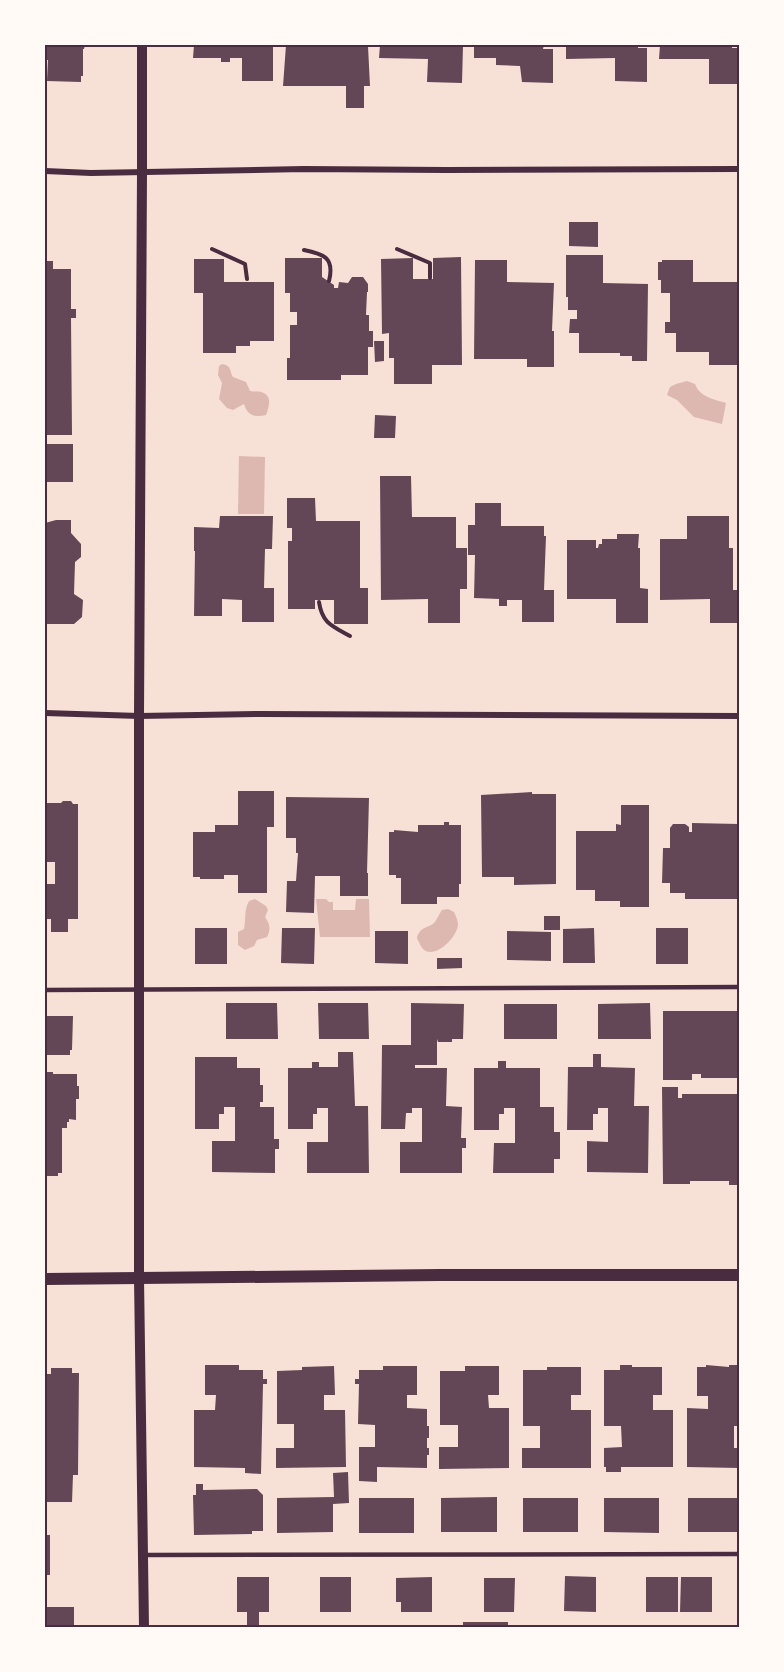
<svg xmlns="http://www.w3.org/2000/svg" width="784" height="1672" viewBox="0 0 784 1672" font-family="'Source Serif 4',serif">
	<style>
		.water { fill: #dcb8b0 }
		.building { fill: #644757 }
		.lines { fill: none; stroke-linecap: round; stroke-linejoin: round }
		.path { stroke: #4a2c40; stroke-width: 4 }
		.service { stroke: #4a2c40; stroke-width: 4.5 }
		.minor { stroke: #4a2c40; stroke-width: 6 }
		.tertiary { stroke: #4a2c40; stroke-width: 10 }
		.secondary { stroke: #4a2c40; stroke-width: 12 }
		.neatline { fill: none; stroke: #4a2c40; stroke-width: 2 }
	</style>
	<rect width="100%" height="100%" fill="#f7e1d7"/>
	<g class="water">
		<path d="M222,364C232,366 229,370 233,377L246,382L250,391C254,392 258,391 261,392C273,395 269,407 266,415C255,418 247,415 244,404L233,410L227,408L219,399L222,383L218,375L219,366Z"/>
		<path d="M687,381L695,384C700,397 713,399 726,403L722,424L694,417L677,400L667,395L670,387L676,384Z"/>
		<polygon points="239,456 265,457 264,514 238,514"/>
		<path d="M255,899L266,906L268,910L265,917C270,924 271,929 267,937L257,940L254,946L245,950L238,945V932L244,929C246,920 244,909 249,901Z"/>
		<polygon points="316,899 326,899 329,902 333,902 333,910 355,910 356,899 369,899 370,937 320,937"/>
		<path d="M448,909L454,912C456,916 458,921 458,925C456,941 427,966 419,942C417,939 416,937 419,933C422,927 430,927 434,923C437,920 439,914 442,910Z"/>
	</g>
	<g class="building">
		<polygon points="45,45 85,45 84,49 83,49 83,76 81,76 81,82 47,81 48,60 45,60"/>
		<polygon points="194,45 273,45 273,81 242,81 242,58 230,58 230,62 221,62 221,58 193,58"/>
		<polygon points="286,45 368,46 370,86 364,86 364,108 346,108 346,86 283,86"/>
		<polygon points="380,45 463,46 462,83 427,82 428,59 379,58"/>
		<polygon points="474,45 544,45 543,49 553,49 553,83 522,82 520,66 496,65 496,58 474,58"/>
		<polygon points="566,45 638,45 638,48 647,48 647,82 615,81 615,58 566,59"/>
		<polygon points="660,45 732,45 732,48 739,48 739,84 709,84 709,59 659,59"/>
		<polygon points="569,222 598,222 598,247 569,246"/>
		<polygon points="566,255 603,255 603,283 648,284 647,361 632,361 632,356 620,356 620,353 579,353 579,333 569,333 570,319 577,319 577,310 568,310 568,297 566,297"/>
		<polygon points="461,257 462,365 432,365 432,384 394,384 394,358 389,358 389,333 382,334 381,259 413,258 413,279 433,279 433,258"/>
		<polygon points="285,258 322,258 322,277 334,285 334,288 338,288 339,282 348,283 352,277 363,277 368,284 368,292 367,292 366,315 369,315 369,331 373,331 373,347 368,347 368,375 341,375 341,380 287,380 287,358 290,358 290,325 297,325 297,312 290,312 290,293 285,293"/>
		<polygon points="194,259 224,259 224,282 274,282 274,341 250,341 250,346 236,346 236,353 203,353 203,293 194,293"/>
		<polygon points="475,260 507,260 507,282 554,283 552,331 554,331 554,367 527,367 527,359 474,359"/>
		<polygon points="662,260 693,260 693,282 739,282 739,365 709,365 709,352 676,352 676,333 665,333 665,322 670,322 670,293 661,293 661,280 658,280 658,262 662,262"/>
		<polygon points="45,261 53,261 53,269 71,269 71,309 76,309 76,318 71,318 72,435 45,435"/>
		<polygon points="374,341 384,341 384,361 375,362"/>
		<polygon points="375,415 396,416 395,438 374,438"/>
		<rect x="45" y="444" width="28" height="38"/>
		<polygon points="380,476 411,476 412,517 456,517 456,548 467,548 467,589 460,589 460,623 428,623 428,599 381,600"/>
		<polygon points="287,498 315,498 316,521 360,521 360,588 368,588 368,624 334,624 334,600 315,600 315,609 288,609 288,541 292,541 292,528 287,528"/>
		<polygon points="475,503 501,503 501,526 544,526 544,536 546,536 544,590 554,590 554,622 522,622 522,600 507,600 507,606 499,606 499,599 474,598 475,555 468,555 468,525 475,525"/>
		<polygon points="220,516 273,516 272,549 265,549 264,588 274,588 274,622 242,622 242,600 222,599 222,616 194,616 195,551 194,551 194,527 219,528"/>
		<polygon points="687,516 729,516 729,548 733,548 733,590 739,590 739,623 710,623 710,599 660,600 660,539 687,539"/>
		<polygon points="56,520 71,520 71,533 81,544 81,557 75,562 74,594 83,600 82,617 74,624 45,624 45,523"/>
		<polygon points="617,534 639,534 638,548 640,548 640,588 648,589 648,623 616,623 616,599 567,599 567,540 596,540 596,548 598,548 599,544 602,544 602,539 617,539"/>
		<polygon points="238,791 274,791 274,827 267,827 267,893 238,893 238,875 224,875 224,879 200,879 200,877 193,877 193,832 215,832 215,825 238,825"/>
		<polygon points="532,792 532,794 556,794 556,884 514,885 514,877 482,877 481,795"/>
		<polygon points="286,797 369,798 367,873 368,873 368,896 340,896 340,876 315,876 314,913 286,912 287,881 296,881 298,853 296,853 296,838 286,838"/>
		<polygon points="63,801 71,801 73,804 78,804 78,919 68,919 68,932 51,932 51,919 45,919 45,884 55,884 55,862 45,862 45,803 61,803"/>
		<polygon points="621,805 649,805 649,907 620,907 620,901 595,901 595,890 576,890 576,831 616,831 616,824 621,825"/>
		<polygon points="444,822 449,822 449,825 461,825 461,884 459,884 459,897 437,897 437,904 401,904 401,878 396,878 396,875 389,875 389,832 394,832 394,830 418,832 418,825 444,825"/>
		<polygon points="692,823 739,824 739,899 685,899 685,893 670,893 670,883 662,883 663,848 670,848 670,828 673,824 685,824 689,827 689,832 692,832"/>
		<rect x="544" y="916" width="16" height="14"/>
		<rect x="195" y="928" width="32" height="36"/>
		<polygon points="282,928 315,928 314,964 281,963"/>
		<polygon points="594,928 595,963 563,963 563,929"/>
		<rect x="656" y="928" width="32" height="36"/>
		<polygon points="375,931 408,931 408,964 375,963"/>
		<polygon points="507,931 551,932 551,961 507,960"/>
		<polygon points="437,958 462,958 462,968 437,969"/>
		<polygon points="226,1003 277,1003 278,1039 226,1039"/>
		<polygon points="318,1003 368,1003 369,1039 319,1039"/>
		<polygon points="411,1003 464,1004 463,1039 452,1039 452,1042 438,1042 437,1039 437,1065 415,1065 415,1068 447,1068 446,1106 462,1107 461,1138 466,1138 466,1148 462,1148 462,1173 400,1173 400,1142 422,1142 422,1108 412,1108 412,1113 406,1113 405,1129 381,1129 382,1045 411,1045"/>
		<polygon points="650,1003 651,1039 598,1039 598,1004"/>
		<rect x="504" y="1004" width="53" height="35"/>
		<polygon points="663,1011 739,1011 739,1074 738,1074 738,1078 701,1078 701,1074 692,1074 692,1080 663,1080"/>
		<polygon points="45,1016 73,1016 72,1050 70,1050 70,1055 45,1055"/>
		<polygon points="338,1052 353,1052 355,1106 368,1106 369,1173 307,1173 307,1142 328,1142 328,1108 317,1108 317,1114 313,1114 313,1129 288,1129 288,1068 312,1068 312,1062 319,1062 319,1067 338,1067"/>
		<polygon points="593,1054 601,1054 601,1067 635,1068 634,1106 649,1106 648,1173 587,1172 587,1141 608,1142 608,1108 598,1108 598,1114 593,1114 593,1130 567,1130 568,1067 593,1067"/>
		<polygon points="195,1057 237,1057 237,1068 260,1068 260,1085 263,1085 263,1102 260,1102 260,1107 274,1107 274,1139 279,1139 279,1149 275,1149 275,1173 212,1172 212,1141 235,1141 235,1107 224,1107 224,1114 219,1114 219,1129 195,1129"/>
		<polygon points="498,1061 506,1061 506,1068 540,1068 540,1107 554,1107 554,1132 560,1132 560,1159 554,1159 554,1173 493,1173 494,1143 515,1143 515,1108 504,1108 504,1114 499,1114 499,1130 474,1130 474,1068 498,1068"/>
		<polygon points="45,1072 53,1072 53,1074 77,1074 77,1086 79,1086 79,1099 76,1099 76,1120 69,1119 69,1122 67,1122 67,1128 62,1128 62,1173 58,1173 58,1176 45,1176"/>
		<polygon points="662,1087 678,1087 678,1098 682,1098 682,1094 737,1094 737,1098 739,1098 739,1185 729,1185 729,1181 690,1181 690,1184 663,1184"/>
		<polygon points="205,1365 239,1365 239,1370 263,1370 263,1379 267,1379 267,1384 263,1384 261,1474 245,1473 245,1468 194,1467 194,1410 215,1410 216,1395 205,1395"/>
		<polygon points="620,1365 632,1365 632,1367 662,1367 662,1395 653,1395 653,1410 673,1410 673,1467 621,1467 621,1472 606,1472 606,1467 604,1467 604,1448 622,1447 621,1426 604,1426 604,1370 620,1370"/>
		<polygon points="706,1365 729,1367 729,1365 739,1365 739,1426 734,1426 734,1448 739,1448 739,1468 687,1467 687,1408 708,1409 708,1396 697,1396 697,1367 706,1367"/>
		<polygon points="334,1366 335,1395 324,1395 324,1410 345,1410 346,1467 276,1468 276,1448 294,1448 294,1424 277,1424 277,1371 302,1370 302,1367"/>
		<polygon points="383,1366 417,1366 417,1395 407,1395 407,1408 427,1409 427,1426 429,1426 429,1438 427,1438 427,1448 429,1448 429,1455 427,1455 427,1468 377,1467 377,1482 359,1481 359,1447 375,1447 375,1425 358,1424 359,1384 355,1384 355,1379 359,1379 359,1370 383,1370"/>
		<polygon points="465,1366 499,1366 499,1395 488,1395 489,1408 509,1408 509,1468 439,1469 439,1447 458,1447 458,1425 440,1425 440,1371 465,1371"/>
		<polygon points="547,1367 581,1367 581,1395 571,1395 571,1410 591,1410 591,1468 522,1468 522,1448 540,1448 540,1426 523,1426 523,1370 547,1370"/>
		<polygon points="51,1368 72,1368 72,1373 79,1373 78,1475 73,1475 72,1502 45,1502 45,1374 51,1374"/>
		<polygon points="348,1472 349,1503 333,1504 333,1532 277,1533 277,1498 334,1497 333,1473"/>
		<polygon points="196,1484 203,1484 203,1490 257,1489 263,1495 263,1531 252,1531 252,1534 194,1535 193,1495 196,1495"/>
		<polygon points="497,1497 497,1532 441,1532 441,1498"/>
		<rect x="359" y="1498" width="55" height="35"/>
		<rect x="523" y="1498" width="55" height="34"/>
		<polygon points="604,1498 659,1498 659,1533 604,1532"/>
		<rect x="688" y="1498" width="51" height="34"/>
		<rect x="45" y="1535" width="5" height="40"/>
		<polygon points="565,1576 596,1577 596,1612 564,1611"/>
		<polygon points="237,1577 269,1577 269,1612 259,1612 259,1625 247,1625 247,1612 237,1612"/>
		<rect x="320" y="1577" width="31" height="35"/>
		<polygon points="432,1577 432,1612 401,1612 401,1602 396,1602 396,1578"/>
		<rect x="646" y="1577" width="32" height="35"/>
		<polygon points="681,1577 712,1577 712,1612 680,1612"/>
		<polygon points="484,1578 515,1578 514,1612 484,1612"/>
		<rect x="45" y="1607" width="29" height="20"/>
		<rect x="463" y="1622" width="45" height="5"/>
	</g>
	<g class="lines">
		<g class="path">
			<polyline points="212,249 245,264 247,279"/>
			<polyline points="397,249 430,263 430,278"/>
			<path d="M304,250C323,254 335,257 329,281"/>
			<path d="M319,602C322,623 332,626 350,636"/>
		</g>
		<g class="service">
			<polyline points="45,990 739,987"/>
			<polyline points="144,1555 739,1554"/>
		</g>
		<g class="minor">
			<polyline points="45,171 91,173 304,169 446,170 739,169"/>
			<polyline points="45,713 139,716 259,714 739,716"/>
		</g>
		<polyline class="tertiary" points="142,45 142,172 139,716 139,1278 144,1627"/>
		<polyline class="secondary" points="45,1279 440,1275 739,1275"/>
	</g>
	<rect width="784" height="1672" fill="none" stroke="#fffaf5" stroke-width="93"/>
	<rect x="46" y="46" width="692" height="1580" class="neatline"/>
</svg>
